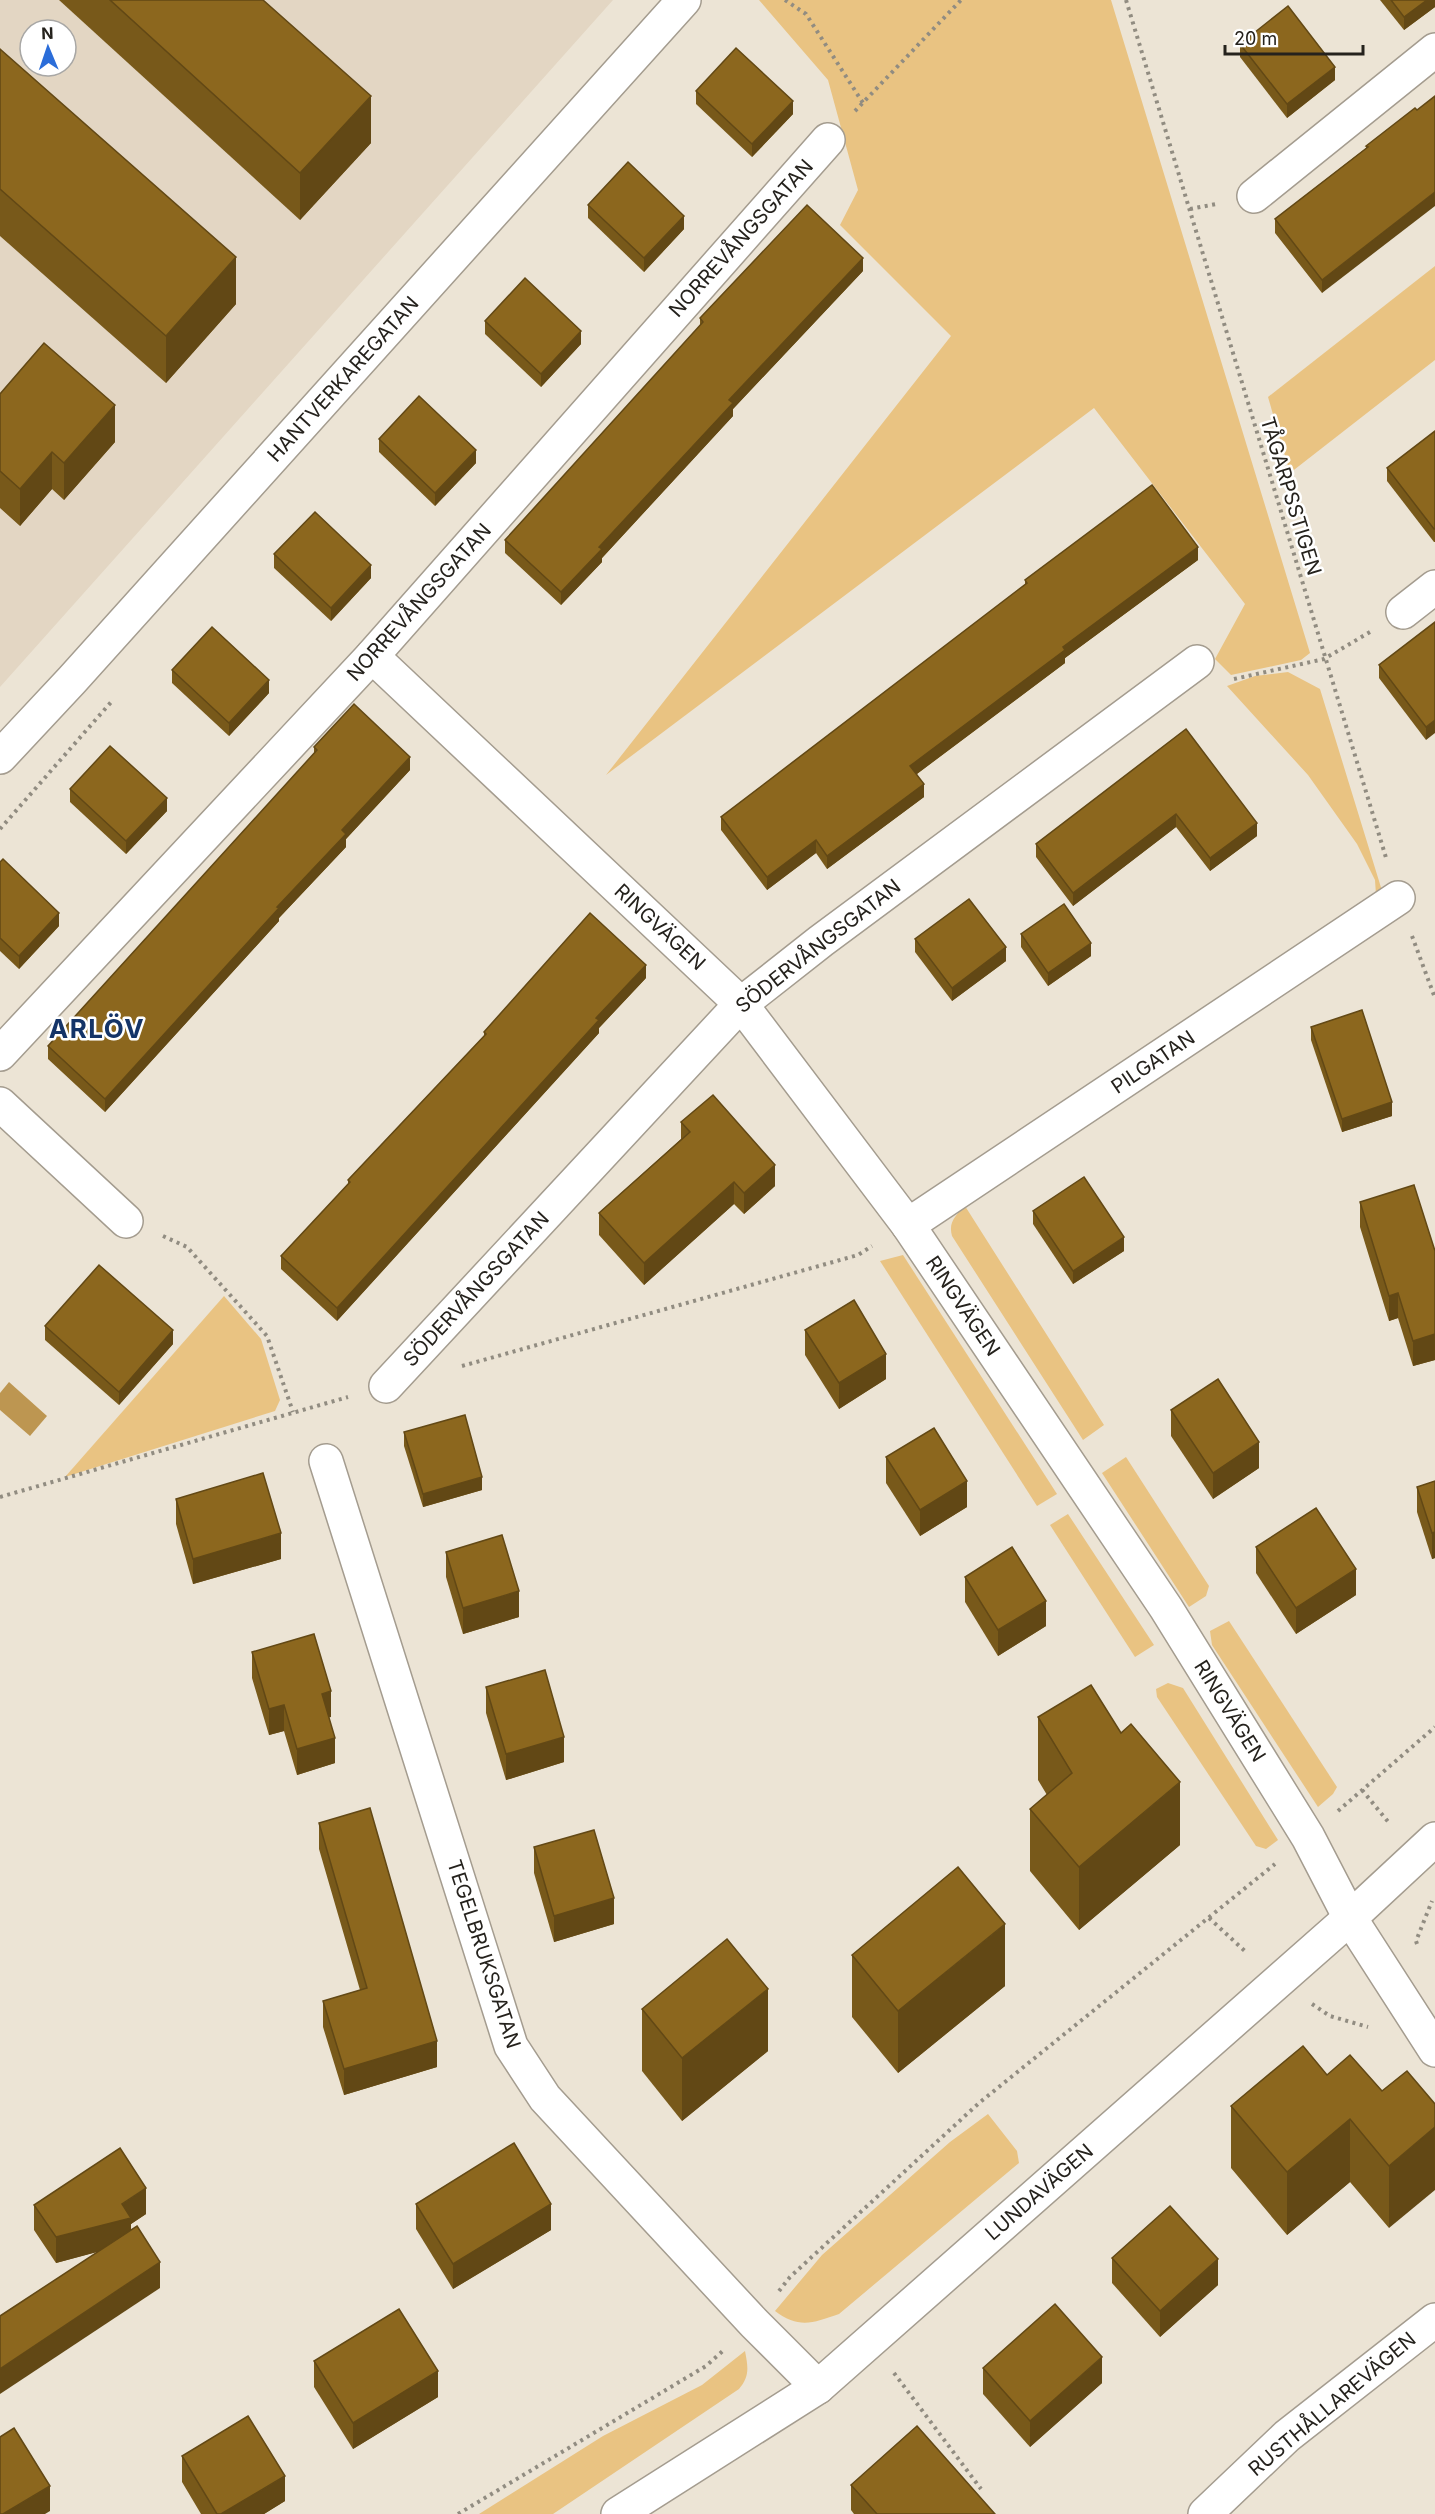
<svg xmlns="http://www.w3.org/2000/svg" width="1435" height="2514" viewBox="0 0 1435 2514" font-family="Inter,sans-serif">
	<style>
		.built { fill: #e3d6c3; fill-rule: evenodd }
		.green { fill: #e9c382 }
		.water { fill: #bd9651 }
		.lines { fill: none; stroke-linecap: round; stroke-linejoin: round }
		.street-casing { stroke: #a49c8f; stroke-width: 36 }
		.secondary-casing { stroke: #a49c8f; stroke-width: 36 }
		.path { stroke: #918c81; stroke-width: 4; stroke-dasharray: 3 4.5; stroke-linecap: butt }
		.street { stroke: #fff; stroke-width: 33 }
		.secondary { stroke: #fff; stroke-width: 33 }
		.wall { fill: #78591a }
		.shaded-wall { fill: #624815 }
		.building { fill: #8c671e; stroke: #624815; stroke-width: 1.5 }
		.labels { text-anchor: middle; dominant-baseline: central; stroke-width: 5; stroke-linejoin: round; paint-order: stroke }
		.street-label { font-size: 20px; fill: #25221d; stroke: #fff }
		.district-label { font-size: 26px; font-weight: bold; letter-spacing: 1.5px; fill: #143468; stroke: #fff }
	</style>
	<rect width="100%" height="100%" fill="#ece4d5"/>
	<path class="built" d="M0,0H613L0,687ZM30,30H66V66H30Z"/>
	<g class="green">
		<polygon points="759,0 1111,0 1310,653 1301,660 1231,675 1215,659 1245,604 1094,408 606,775 951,336 840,225 858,190 828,80"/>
		<polygon points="1435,266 1435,360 1290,473 1268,397"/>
		<polygon points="1288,672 1320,689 1383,894 1376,895 1375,880 1357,844 1308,775 1227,686 1255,676"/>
		<path d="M965,1206L1104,1425L1083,1440L952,1236C948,1222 956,1215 965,1206Z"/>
		<polygon points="903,1255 1057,1494 1037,1506 880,1261"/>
		<polygon points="224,1296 261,1339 280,1400 275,1411 65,1477"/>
		<polygon points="1126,1457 1209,1586 1206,1596 1189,1607 1102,1473"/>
		<polygon points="1068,1514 1154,1645 1135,1657 1050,1525"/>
		<polygon points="1229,1621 1337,1787 1333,1794 1318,1807 1212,1645 1210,1631"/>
		<polygon points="1168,1683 1183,1688 1278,1840 1266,1849 1256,1846 1157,1697 1156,1689"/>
		<path d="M988,2114L1017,2151L1019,2163L839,2314C813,2323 799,2329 775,2311L822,2255L950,2142Z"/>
		<path d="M745,2351C748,2367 750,2376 739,2389L553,2514H479L603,2436L702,2385Z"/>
	</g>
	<polygon class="water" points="9,1382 47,1416 30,1436 0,1410 0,1393"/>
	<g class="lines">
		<defs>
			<g id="street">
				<polyline points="1254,196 1435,50"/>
				<polyline points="1403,612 1435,587"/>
				<polyline points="372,656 741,1004 908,1225 1166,1608 1308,1837 1350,1918 1435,2050"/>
				<polyline points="0,757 72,680 684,0"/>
				<polyline points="0,1054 372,656 828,140"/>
				<polyline points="0,1104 126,1221"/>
				<polyline points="908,1225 1398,898"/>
				<polyline points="386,1386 741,1004 821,941 1197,662"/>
				<polyline points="326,1461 511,2046 545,2098 754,2323 818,2387"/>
				<polyline points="1205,2514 1287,2436 1435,2320"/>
			</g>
			<polyline id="secondary" points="618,2514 818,2387 1350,1918 1435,1839"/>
		</defs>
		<use href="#street" class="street-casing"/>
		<use href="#secondary" class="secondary-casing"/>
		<g class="path">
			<polyline points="785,0 806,14 863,103"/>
			<polyline points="1126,0 1387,861"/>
			<polyline points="855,111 961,0"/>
			<polyline points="1190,209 1216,204"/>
			<polyline points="1234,679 1324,659 1370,632"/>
			<polyline points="0,829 112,701"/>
			<polyline points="1412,936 1435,998"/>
			<polyline points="163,1236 187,1247 267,1336 293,1412"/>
			<polyline points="462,1366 858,1255 872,1246"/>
			<polyline points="0,1497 348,1397"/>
			<polyline points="1362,1790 1390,1824"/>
			<polyline points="1338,1811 1435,1727"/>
			<polyline points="1209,1918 1247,1953"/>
			<polyline points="1417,1944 1416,1941 1432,1901"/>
			<polyline points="1312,2004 1330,2016 1368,2027"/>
			<polyline points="779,2291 790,2277 979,2103 1275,1864"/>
			<polyline points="894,2373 981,2489"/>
			<polyline points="458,2514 706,2366 725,2349"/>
		</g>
		<use href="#street" class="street"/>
		<use href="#secondary" class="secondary"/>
	</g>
	<g class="wall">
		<polygon points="59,0 263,0 371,143 300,220"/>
		<polygon points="1380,0 1435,0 1435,7 1404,30"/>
		<polygon points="1240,44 1335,80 1287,118 1240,57"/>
		<polygon points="0,49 236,304 166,383 0,236"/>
		<polygon points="696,91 793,114 752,157 696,104"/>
		<polygon points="1417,110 1322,293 1275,233 1275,219 1366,148 1366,146"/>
		<polygon points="588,205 684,229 644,272 588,218"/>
		<polygon points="863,271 733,409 733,416 602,558 602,562 561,605 505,553 505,540 700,326 700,318"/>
		<polygon points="485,321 581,344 541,387 485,334"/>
		<polygon points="0,394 115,442 64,500 52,489 20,526 0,508"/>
		<polygon points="1435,431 1435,542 1434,542 1387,481 1387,468"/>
		<polygon points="379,439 476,463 435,506 379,452"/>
		<polygon points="274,554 371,578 331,621 274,568"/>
		<polygon points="1198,560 1065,658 1065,663 917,774 924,797 827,869 816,853 767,890 721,830 721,817 1025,585 1025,580"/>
		<polygon points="1435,622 1426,740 1379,678 1379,665"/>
		<polygon points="172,670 269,693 229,736 172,683"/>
		<polygon points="1186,729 1257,836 1210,871 1176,827 1073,906 1036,857 1036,844"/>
		<polygon points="314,747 410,770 346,839 346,847 279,918 279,921 105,1112 48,1059 48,1046 314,754"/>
		<polygon points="70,789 167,811 126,854 70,802"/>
		<polygon points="0,862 59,926 19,969 0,951"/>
		<polygon points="1021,934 1091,956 1048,986 1021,947"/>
		<polygon points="915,939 1006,961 952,1001 915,952"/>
		<polygon points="646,978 599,1028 599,1033 337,1321 281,1269 281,1256 348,1184 348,1180 484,1036 484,1032"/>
		<polygon points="1311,1027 1392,1116 1342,1132 1311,1040"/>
		<polygon points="681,1122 775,1186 744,1214 734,1204 644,1285 599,1235 599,1213 681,1139"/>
		<polygon points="1360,1202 1435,1251 1435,1360 1413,1366 1398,1318 1389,1321 1360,1227"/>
		<polygon points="1033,1211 1124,1251 1073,1284 1033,1224"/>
		<polygon points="45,1326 173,1344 119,1405 45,1340"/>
		<polygon points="805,1330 886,1379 839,1409 805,1355"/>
		<polygon points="1171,1410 1259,1468 1213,1499 1171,1436"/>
		<polygon points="404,1432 482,1490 423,1507 404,1446"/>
		<polygon points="886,1457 967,1507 920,1536 886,1483"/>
		<polygon points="1435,1481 1435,1558 1432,1559 1417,1512 1417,1487"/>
		<polygon points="176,1499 281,1559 193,1584 176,1524"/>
		<polygon points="1256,1547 1356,1595 1296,1634 1256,1573"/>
		<polygon points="446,1552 519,1617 463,1634 446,1577"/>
		<polygon points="965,1577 1046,1626 998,1656 965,1602"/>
		<polygon points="252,1652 331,1717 329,1717 335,1763 297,1775 284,1731 269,1735 252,1678"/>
		<polygon points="486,1687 564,1762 506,1780 486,1713"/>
		<polygon points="1038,1717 1180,1845 1079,1930 1030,1871 1030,1809 1047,1795 1038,1780"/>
		<polygon points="319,1823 437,2067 344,2095 323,2027 323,2001 360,1990 319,1849"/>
		<polygon points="534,1847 614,1924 554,1942 534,1873"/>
		<polygon points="852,1955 1005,1986 898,2073 852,2017"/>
		<polygon points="642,2009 768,2051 682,2121 642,2071"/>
		<polygon points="1407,2071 1389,2228 1350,2182 1287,2235 1231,2168 1231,2106 1327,2075 1382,2091"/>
		<polygon points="416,2204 551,2230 453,2289 416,2229"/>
		<polygon points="34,2205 146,2214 131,2224 131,2229 160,2288 96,2252 56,2263 34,2230"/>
		<polygon points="1112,2258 1218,2285 1160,2337 1112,2283"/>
		<polygon points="314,2361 438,2397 353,2449 314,2387"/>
		<polygon points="983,2368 1102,2383 1030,2447 983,2394"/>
		<polygon points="182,2456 285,2501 264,2514 201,2514 182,2482"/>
		<polygon points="851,2485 995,2514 854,2514 851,2510"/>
	</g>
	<g class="shaded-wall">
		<polygon points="1427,0 1435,0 1435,7 1404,30 1404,17"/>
		<polygon points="1335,67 1335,80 1287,118 1287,104"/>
		<polygon points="371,96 371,143 300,220 300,173"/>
		<polygon points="793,101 793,114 752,157 752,144"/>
		<polygon points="1435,192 1435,206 1322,293 1322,280"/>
		<polygon points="684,216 684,229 644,272 644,258"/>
		<polygon points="236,257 236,304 166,383 166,336"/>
		<polygon points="863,258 863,271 733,409 733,416 602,558 602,562 561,605 561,592 599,547 729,400"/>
		<polygon points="581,331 581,344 541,387 541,374"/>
		<polygon points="115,405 115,442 64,500 64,463"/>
		<polygon points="476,450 476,463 435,506 435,493"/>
		<polygon points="52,452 52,489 20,526 20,489"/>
		<polygon points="1198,547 1198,560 1065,658 1065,663 910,779 910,766 1063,647"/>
		<polygon points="371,565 371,578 331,621 331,608"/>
		<polygon points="269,680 269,693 229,736 229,723"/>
		<polygon points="1435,720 1435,733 1426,740 1426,727"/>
		<polygon points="410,757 410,770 346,839 346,847 279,918 279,921 105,1112 105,1099 277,907 342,830"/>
		<polygon points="924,784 924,797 827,869 827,856"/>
		<polygon points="167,798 167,811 126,854 126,841"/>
		<polygon points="1176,814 1176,827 1073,906 1073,893"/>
		<polygon points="1257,823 1257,836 1210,871 1210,858"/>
		<polygon points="816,840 816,853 767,890 767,877"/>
		<polygon points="59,913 59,926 19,969 19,956"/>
		<polygon points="1091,943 1091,956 1048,986 1048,973"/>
		<polygon points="1006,947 1006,961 952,1001 952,988"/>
		<polygon points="646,965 646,978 599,1028 599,1033 337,1321 337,1308 596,1018"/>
		<polygon points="1392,1102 1392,1116 1342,1132 1342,1119"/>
		<polygon points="775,1165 775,1186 744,1214 744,1193"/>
		<polygon points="734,1182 734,1204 644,1285 644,1263"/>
		<polygon points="1124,1237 1124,1251 1073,1284 1073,1271"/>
		<polygon points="1398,1293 1398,1318 1389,1321 1389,1296"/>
		<polygon points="173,1330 173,1344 119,1405 119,1392"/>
		<polygon points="1435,1334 1435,1360 1413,1366 1413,1341"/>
		<polygon points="886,1354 886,1379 839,1409 839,1383"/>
		<polygon points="1259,1442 1259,1468 1213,1499 1213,1473"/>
		<polygon points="482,1477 482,1490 423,1507 423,1494"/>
		<polygon points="967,1481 967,1507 920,1536 920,1510"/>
		<polygon points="1435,1532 1435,1558 1432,1559 1432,1533"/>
		<polygon points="281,1533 281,1559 193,1584 193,1559"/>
		<polygon points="1356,1569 1356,1595 1296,1634 1296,1608"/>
		<polygon points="519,1591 519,1617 463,1634 463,1608"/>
		<polygon points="1046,1601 1046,1626 998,1656 998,1630"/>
		<polygon points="331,1691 331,1717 322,1719 322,1694"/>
		<polygon points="284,1705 284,1731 269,1735 269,1709"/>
		<polygon points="564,1737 564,1762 506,1780 506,1754"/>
		<polygon points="335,1738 335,1763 297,1775 297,1749"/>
		<polygon points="1180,1782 1180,1845 1079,1930 1079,1867"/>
		<polygon points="614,1898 614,1924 554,1942 554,1916"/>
		<polygon points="1005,1924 1005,1986 898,2073 898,2011"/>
		<polygon points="768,1989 768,2051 682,2121 682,2058"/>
		<polygon points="437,2041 437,2067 344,2095 344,2069"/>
		<polygon points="1350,2119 1350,2182 1287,2235 1287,2172"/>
		<polygon points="1435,2127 1435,2190 1389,2228 1389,2166"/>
		<polygon points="146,2188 146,2214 131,2224 131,2243 56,2263 56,2237 122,2204"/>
		<polygon points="551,2204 551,2230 453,2289 453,2264"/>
		<polygon points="1218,2259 1218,2285 1160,2337 1160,2311"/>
		<polygon points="160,2262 160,2288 0,2394 0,2369"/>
		<polygon points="1102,2357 1102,2383 1030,2447 1030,2421"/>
		<polygon points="438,2371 438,2397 353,2449 353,2423"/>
		<polygon points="285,2476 285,2501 264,2514 221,2514"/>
		<polygon points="50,2486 50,2511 45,2514 3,2514"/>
	</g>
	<g class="building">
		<polygon points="110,0 263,0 371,96 300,173"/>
		<polygon points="1391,0 1427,0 1404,17"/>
		<polygon points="1288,6 1335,67 1287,104 1240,44"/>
		<polygon points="736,48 793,101 752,144 696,91"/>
		<polygon points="0,49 236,257 166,336 0,189"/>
		<polygon points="1435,96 1435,192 1322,280 1275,219 1368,147 1366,146 1415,108 1417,110"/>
		<polygon points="628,162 684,216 644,258 588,205"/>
		<polygon points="807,205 863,258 729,400 733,403 599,547 602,549 561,592 505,540 703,322 700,318"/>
		<polygon points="525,278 581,331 541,374 485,321"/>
		<polygon points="44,343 115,405 64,463 52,452 20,489 0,471 0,394"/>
		<polygon points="419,396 476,450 435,493 379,439"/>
		<polygon points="1435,431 1435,529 1434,529 1387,468"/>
		<polygon points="1152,485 1198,547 1063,647 1065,650 910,766 924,784 827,856 816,840 767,877 721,817 1027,583 1025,580"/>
		<polygon points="315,512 371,565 331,608 274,554"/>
		<polygon points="1435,622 1435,720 1426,727 1379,665"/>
		<polygon points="212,627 269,680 229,723 172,670"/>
		<polygon points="354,704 410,757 342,830 346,834 277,907 279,908 105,1099 48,1046 317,750 314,747"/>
		<polygon points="1186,729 1257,823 1210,858 1176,814 1073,893 1036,844"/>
		<polygon points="110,746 167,798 126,841 70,789"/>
		<polygon points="3,859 59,913 19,956 0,938 0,862"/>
		<polygon points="969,899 1006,947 952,988 915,939"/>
		<polygon points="1064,904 1091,943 1048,973 1021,934"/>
		<polygon points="590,913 646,965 596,1018 599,1020 337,1308 281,1256 350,1182 348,1180 486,1034 484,1032"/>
		<polygon points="1362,1010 1392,1102 1342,1119 1311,1027"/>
		<polygon points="713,1095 775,1165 744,1193 734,1182 644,1263 599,1213 690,1132 681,1122"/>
		<polygon points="1084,1177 1124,1237 1073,1271 1033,1211"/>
		<polygon points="1414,1185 1435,1251 1435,1334 1413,1341 1398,1293 1389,1296 1360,1202"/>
		<polygon points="99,1265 173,1330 119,1392 45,1326"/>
		<polygon points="854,1300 886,1354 839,1383 805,1330"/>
		<polygon points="1218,1379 1259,1442 1213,1473 1171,1410"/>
		<polygon points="465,1415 482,1477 423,1494 404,1432"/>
		<polygon points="934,1428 967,1481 920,1510 886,1457"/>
		<polygon points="263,1473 281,1533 193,1559 176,1499"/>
		<polygon points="1435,1481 1435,1532 1432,1533 1417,1487"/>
		<polygon points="1316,1508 1356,1569 1296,1608 1256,1547"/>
		<polygon points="502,1535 519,1591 463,1608 446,1552"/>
		<polygon points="1012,1547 1046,1601 998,1630 965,1577"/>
		<polygon points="314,1634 331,1691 322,1694 335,1738 297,1749 284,1705 269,1709 252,1652"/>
		<polygon points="545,1670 564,1737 506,1754 486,1687"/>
		<polygon points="1091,1685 1121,1733 1131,1724 1180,1782 1079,1867 1030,1809 1072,1773 1038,1717"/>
		<polygon points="370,1808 437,2041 344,2069 323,2001 367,1988 319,1823"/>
		<polygon points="594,1830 614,1898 554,1916 534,1847"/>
		<polygon points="958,1867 1005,1924 898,2011 852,1955"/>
		<polygon points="727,1939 768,1989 682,2058 642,2009"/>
		<polygon points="1303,2046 1327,2075 1350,2055 1382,2091 1407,2071 1435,2104 1435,2127 1389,2166 1350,2119 1287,2172 1231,2106"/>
		<polygon points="514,2143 551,2204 453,2264 416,2204"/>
		<polygon points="120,2148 146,2188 122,2204 131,2218 56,2237 34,2205"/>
		<polygon points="1170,2206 1218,2259 1160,2311 1112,2258"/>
		<polygon points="137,2226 160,2262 0,2369 0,2316"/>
		<polygon points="1055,2304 1102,2357 1030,2421 983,2368"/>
		<polygon points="399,2309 438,2371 353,2423 314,2361"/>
		<polygon points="248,2416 285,2476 221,2514 217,2514 182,2456"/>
		<polygon points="917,2426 995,2514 877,2514 851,2485"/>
		<polygon points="14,2428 50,2486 3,2514 0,2514 0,2437"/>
	</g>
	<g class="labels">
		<g class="street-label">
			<text transform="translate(741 238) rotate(-48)">NORREVÅNGSGATAN</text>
			<text transform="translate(343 379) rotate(-48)">HANTVERKAREGATAN</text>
			<text transform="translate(1291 496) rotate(73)">TÅGARPSSTIGEN</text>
			<text transform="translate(419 602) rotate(-48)">NORREVÅNGSGATAN</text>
			<text transform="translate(660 927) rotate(43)">RINGVÄGEN</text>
			<text transform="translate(818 946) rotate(-38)">SÖDERVÅNGSGATAN</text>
			<text transform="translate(1153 1062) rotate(-34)">PILGATAN</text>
			<text transform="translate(476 1289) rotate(-47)">SÖDERVÅNGSGATAN</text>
			<text transform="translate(963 1306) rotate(56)">RINGVÄGEN</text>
			<text transform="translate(1230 1711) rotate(58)">RINGVÄGEN</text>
			<text transform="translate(484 1954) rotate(72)">TEGELBRUKSGATAN</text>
			<text transform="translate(1039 2192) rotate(-41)">LUNDAVÄGEN</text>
			<text transform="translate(1332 2404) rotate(-40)">RUSTHÅLLAREVÄGEN</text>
		</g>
		<g class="district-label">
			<text x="97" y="1028">ARLÖV</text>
		</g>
	</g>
	<g transform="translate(48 48) rotate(358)"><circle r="28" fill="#ffffff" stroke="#a8a7a5" stroke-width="1.5"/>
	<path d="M0-4.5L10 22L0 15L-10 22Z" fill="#2b6dd9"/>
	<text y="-9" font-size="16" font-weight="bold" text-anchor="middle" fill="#25221d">N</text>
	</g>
	<path d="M1225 45v9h138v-9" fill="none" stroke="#25221d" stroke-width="3"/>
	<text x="1234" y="45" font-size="18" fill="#25221d" stroke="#ffffff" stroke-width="4.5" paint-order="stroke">20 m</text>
</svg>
